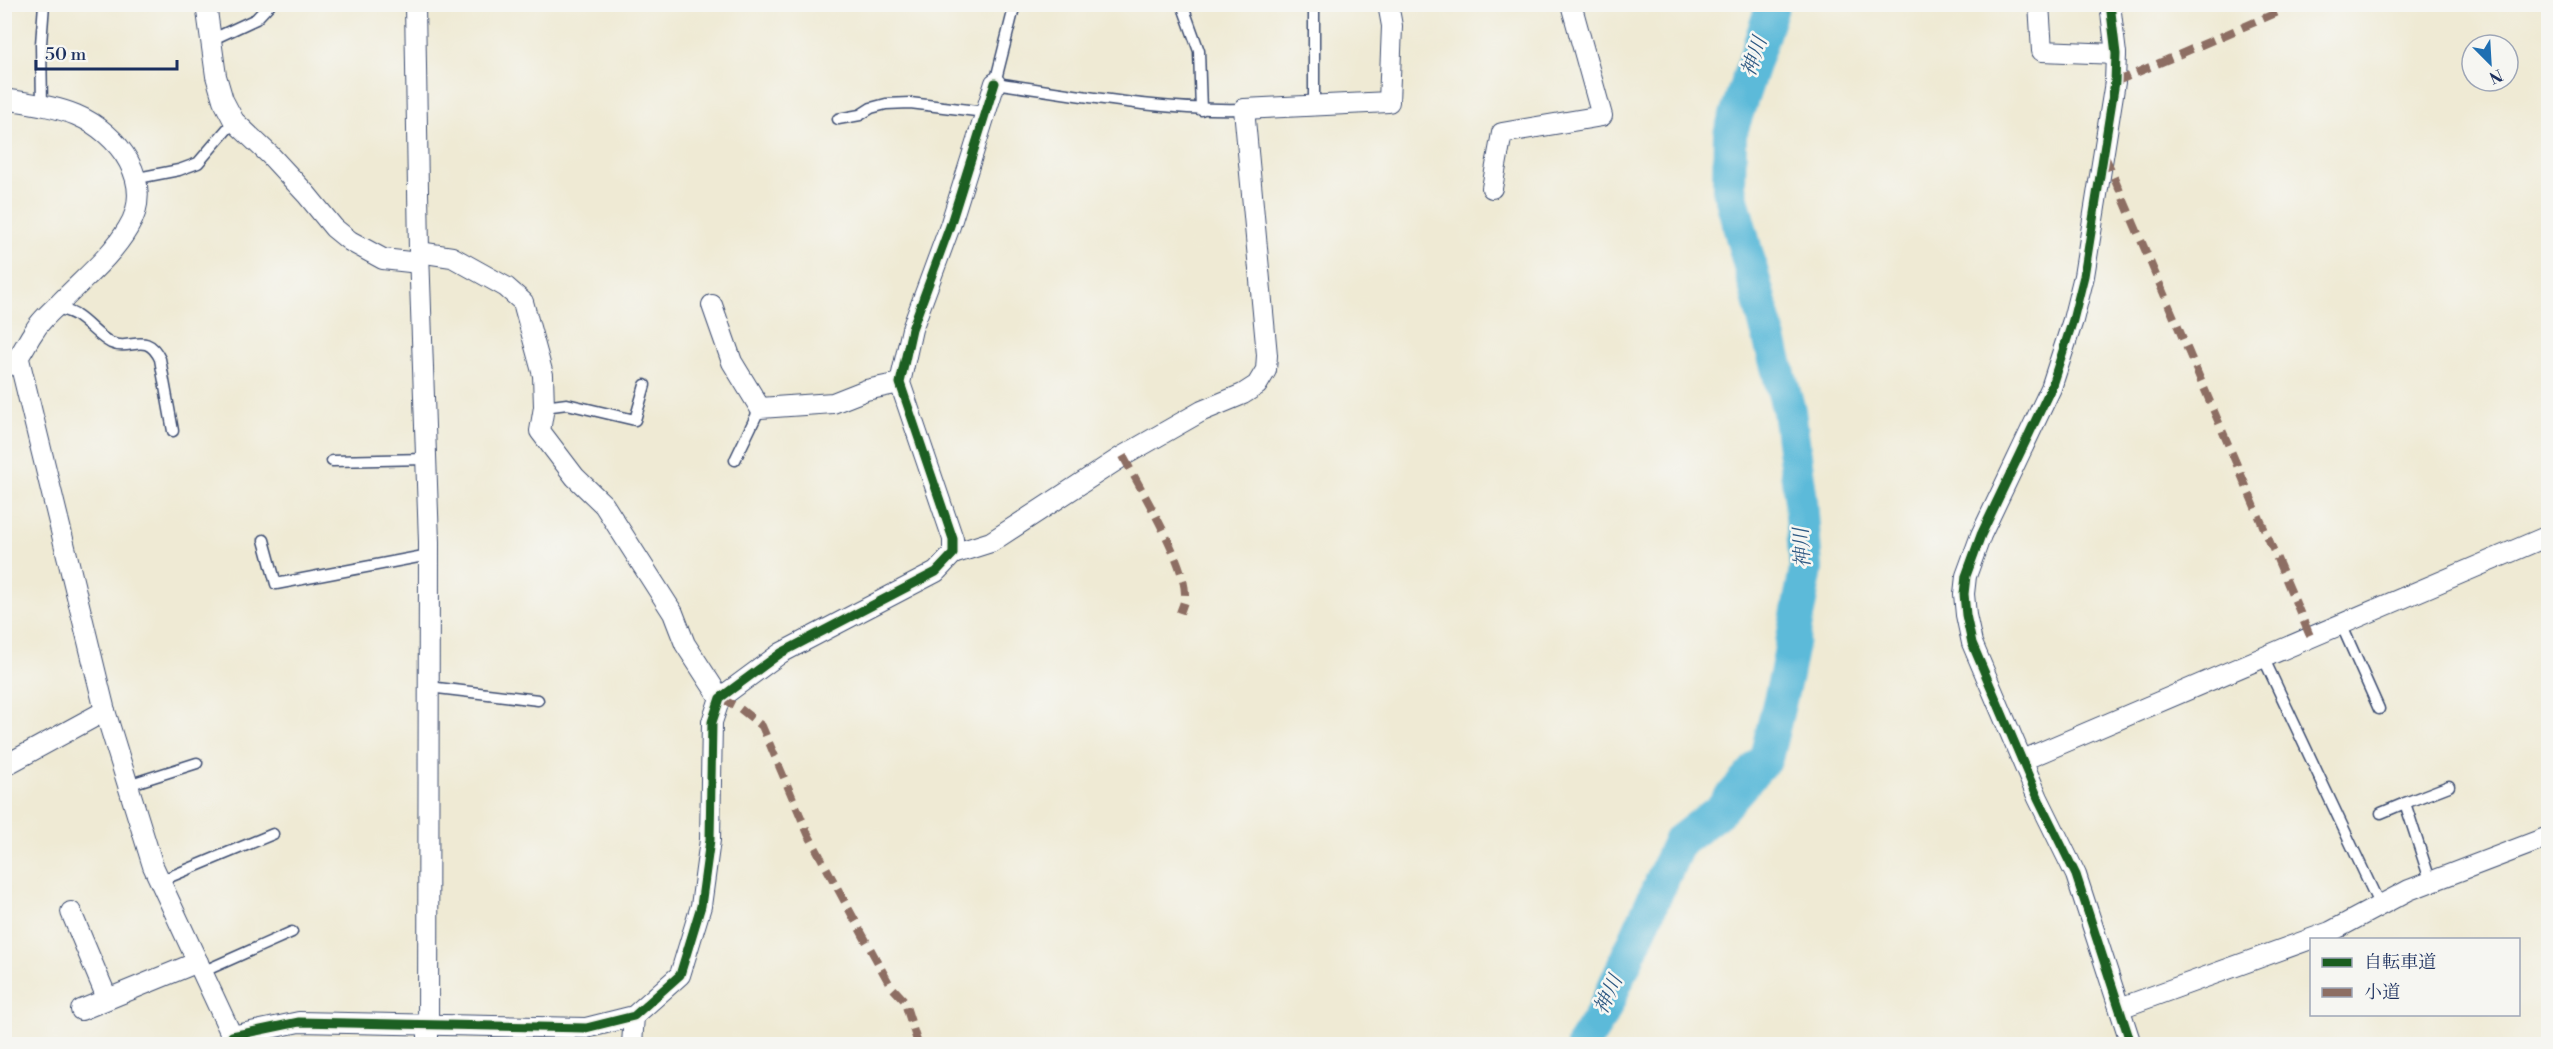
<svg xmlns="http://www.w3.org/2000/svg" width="2553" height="1049" viewBox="0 0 2553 1049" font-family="'Libre Bodoni','Noto Serif JP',serif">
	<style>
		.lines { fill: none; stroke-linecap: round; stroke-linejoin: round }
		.river { stroke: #5bbad9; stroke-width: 34 }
		.service-casing { stroke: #3b4b70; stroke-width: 13 }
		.minor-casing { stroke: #3b4b70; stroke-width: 22 }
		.service { stroke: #fff; stroke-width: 10 }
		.minor { stroke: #fff; stroke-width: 20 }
		.quiet { stroke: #8d6e63; stroke-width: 8; stroke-dasharray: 15 8; stroke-linecap: butt }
		.cycleway-casing { stroke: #f6f6f2; stroke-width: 13 }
		.cycleway { stroke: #1b5e20; stroke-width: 9 }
		.labels { text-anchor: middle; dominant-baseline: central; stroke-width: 5; stroke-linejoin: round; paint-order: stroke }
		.water-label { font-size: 20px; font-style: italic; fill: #2e5983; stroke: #f6f6f2 }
	</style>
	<rect width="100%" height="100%" fill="#f6f6f2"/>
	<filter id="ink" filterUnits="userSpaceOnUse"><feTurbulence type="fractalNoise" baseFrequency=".0167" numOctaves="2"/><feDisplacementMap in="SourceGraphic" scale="12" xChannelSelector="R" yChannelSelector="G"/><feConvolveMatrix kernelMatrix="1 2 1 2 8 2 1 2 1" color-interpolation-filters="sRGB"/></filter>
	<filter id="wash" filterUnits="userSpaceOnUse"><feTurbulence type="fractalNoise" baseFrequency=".008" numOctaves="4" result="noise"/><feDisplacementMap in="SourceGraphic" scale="24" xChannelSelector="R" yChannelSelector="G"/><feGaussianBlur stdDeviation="1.35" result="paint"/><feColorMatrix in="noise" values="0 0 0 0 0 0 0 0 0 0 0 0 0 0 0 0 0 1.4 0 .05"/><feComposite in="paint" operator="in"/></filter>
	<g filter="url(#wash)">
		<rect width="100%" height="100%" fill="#efead4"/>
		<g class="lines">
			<polyline class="river" points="1583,1044 1602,1014 1679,842 1719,811 1766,758 1786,675 1806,569 1801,501 1789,411 1729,188 1730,134 1773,4"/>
		</g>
	</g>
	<g filter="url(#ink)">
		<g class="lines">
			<defs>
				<g id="service">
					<path d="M1015,4L995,83C1078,95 1160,111 1244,109"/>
					<polyline points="1182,4 1199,51 1201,110"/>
					<polyline points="211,40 256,19 270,4"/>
					<polyline points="42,105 41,44 44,4"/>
					<polyline points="1314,105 1314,4"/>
					<polyline points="838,119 860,115 871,108 886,104 910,103 985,112"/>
					<polyline points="138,178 179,170 198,163 234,121"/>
					<path d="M55,307C62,310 71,311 77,316C89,324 99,337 111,343C131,352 146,330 160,359L173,431"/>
					<polyline points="544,407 567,404 635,420 645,385"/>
					<polyline points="735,460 760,408"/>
					<polyline points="332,461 426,459"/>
					<polyline points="264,540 276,584 429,555"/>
					<polyline points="2341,624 2379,709"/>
					<polyline points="2263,657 2380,906"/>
					<polyline points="429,687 538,700"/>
					<polyline points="128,785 197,763"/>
					<polyline points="2381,813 2405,803"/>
					<polyline points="160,881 273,834"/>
					<polyline points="2431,883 2405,803 2449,786"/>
					<polyline points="202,972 292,932"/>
				</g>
				<g id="minor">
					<polyline points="206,4 216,76 223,100 234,121 270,155 307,195 334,228 350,241 383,259 419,263"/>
					<polyline points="415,4 419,252 429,542 428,1044"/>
					<polyline points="2039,4 2042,51 2116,54"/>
					<polyline points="2110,4 2116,54 2115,82 2084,276 2073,320 2051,388 1981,535 1966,576 1964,594 1966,615 1972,643 2038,798 2076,875 2131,1044"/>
					<path d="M4,99C28,103 54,106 76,115C119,133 156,183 128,228C111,257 83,279 60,303C51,311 41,320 35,330C22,348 24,356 4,368"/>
					<polyline points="1492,188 1502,133 1602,116 1571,4"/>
					<polyline points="419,252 452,257 506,287 523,302 543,375 544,407 540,431 575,477 604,505 673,613 685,644 720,698"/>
					<polyline points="712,305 732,362 760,408 833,403 866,390 900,383"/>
					<polyline points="19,359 105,711 153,866 232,1036 230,1044"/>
					<polyline points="953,554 991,542 1123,456 1202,411 1243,394 1257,385 1266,370 1267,355 1244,109 1389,102 1392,26 1388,4"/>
					<polyline points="2023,760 2548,536"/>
					<polyline points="4,766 105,711"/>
					<polyline points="71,912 107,998"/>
					<polyline points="2120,1008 2330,932 2409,890 2548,837"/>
					<polyline points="81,1010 198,962"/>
					<polyline points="232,1036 299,1022 586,1028 634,1016 680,975 701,906 710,840 712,722 720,698 781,653 936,572 953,554 953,539 900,383 912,329 950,226 995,83"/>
					<polyline points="632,1044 634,1016"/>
				</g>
			</defs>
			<use href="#service" class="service-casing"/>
			<use href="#minor" class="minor-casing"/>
			<use href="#service" class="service"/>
			<use href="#minor" class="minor"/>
			<g class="quiet">
				<polyline points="2115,82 2297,4"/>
				<polyline points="2105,156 2310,636"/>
				<path d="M1123,456C1139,486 1186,563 1185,595C1185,601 1182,607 1180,613"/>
				<polyline points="720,698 738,707 762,726 808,834 890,985 904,1000 918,1044"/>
			</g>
			<defs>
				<g id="cycleway">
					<polyline points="2110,4 2116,54 2115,82 2084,276 2073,320 2051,388 1981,535 1966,576 1964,594 1966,615 1972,643 2038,798 2076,875 2131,1044"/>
					<polyline points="232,1036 299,1022 586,1028 634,1016 680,975 701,906 710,840 712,722 720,698 781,653 936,572 953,554 953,539 900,383 912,329 950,226 995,83"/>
				</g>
			</defs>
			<use href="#cycleway" class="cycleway-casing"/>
			<use href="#cycleway" class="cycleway"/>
		</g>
	</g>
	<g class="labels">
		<g class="water-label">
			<text transform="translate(1755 57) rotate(-71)">神川</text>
			<text transform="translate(1803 548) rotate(-93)">神川</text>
			<text transform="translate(1609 995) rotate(-65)">神川</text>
		</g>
	</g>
	<rect width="2553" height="1049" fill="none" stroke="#f6f6f2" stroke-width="24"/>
	<rect x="2310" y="938" width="210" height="78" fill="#f6f6f2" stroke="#9ea6b7" stroke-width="1.5"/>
	<rect x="2322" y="958" width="30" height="9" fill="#1b5e20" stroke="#9ea6b7" stroke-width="1.5"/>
	<text x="2364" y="968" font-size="18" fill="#1b2f5e">自転車道</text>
	<rect x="2322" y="988" width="30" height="9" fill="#8d6e63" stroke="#9ea6b7" stroke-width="1.5"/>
	<text x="2364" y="998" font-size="18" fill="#1b2f5e">小道</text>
	<g transform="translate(2490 63) rotate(156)"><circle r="28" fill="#f6f6f2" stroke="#9ea6b7" stroke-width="1.5"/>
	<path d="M0-4.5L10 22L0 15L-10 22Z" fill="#1f6fb2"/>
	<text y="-9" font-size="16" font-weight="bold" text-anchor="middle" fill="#1b2f5e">N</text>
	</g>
	<path d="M36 60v9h141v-9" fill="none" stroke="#1b2f5e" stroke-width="3"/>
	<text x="45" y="60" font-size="18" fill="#1b2f5e" stroke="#f6f6f2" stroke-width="4.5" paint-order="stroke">50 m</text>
</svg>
